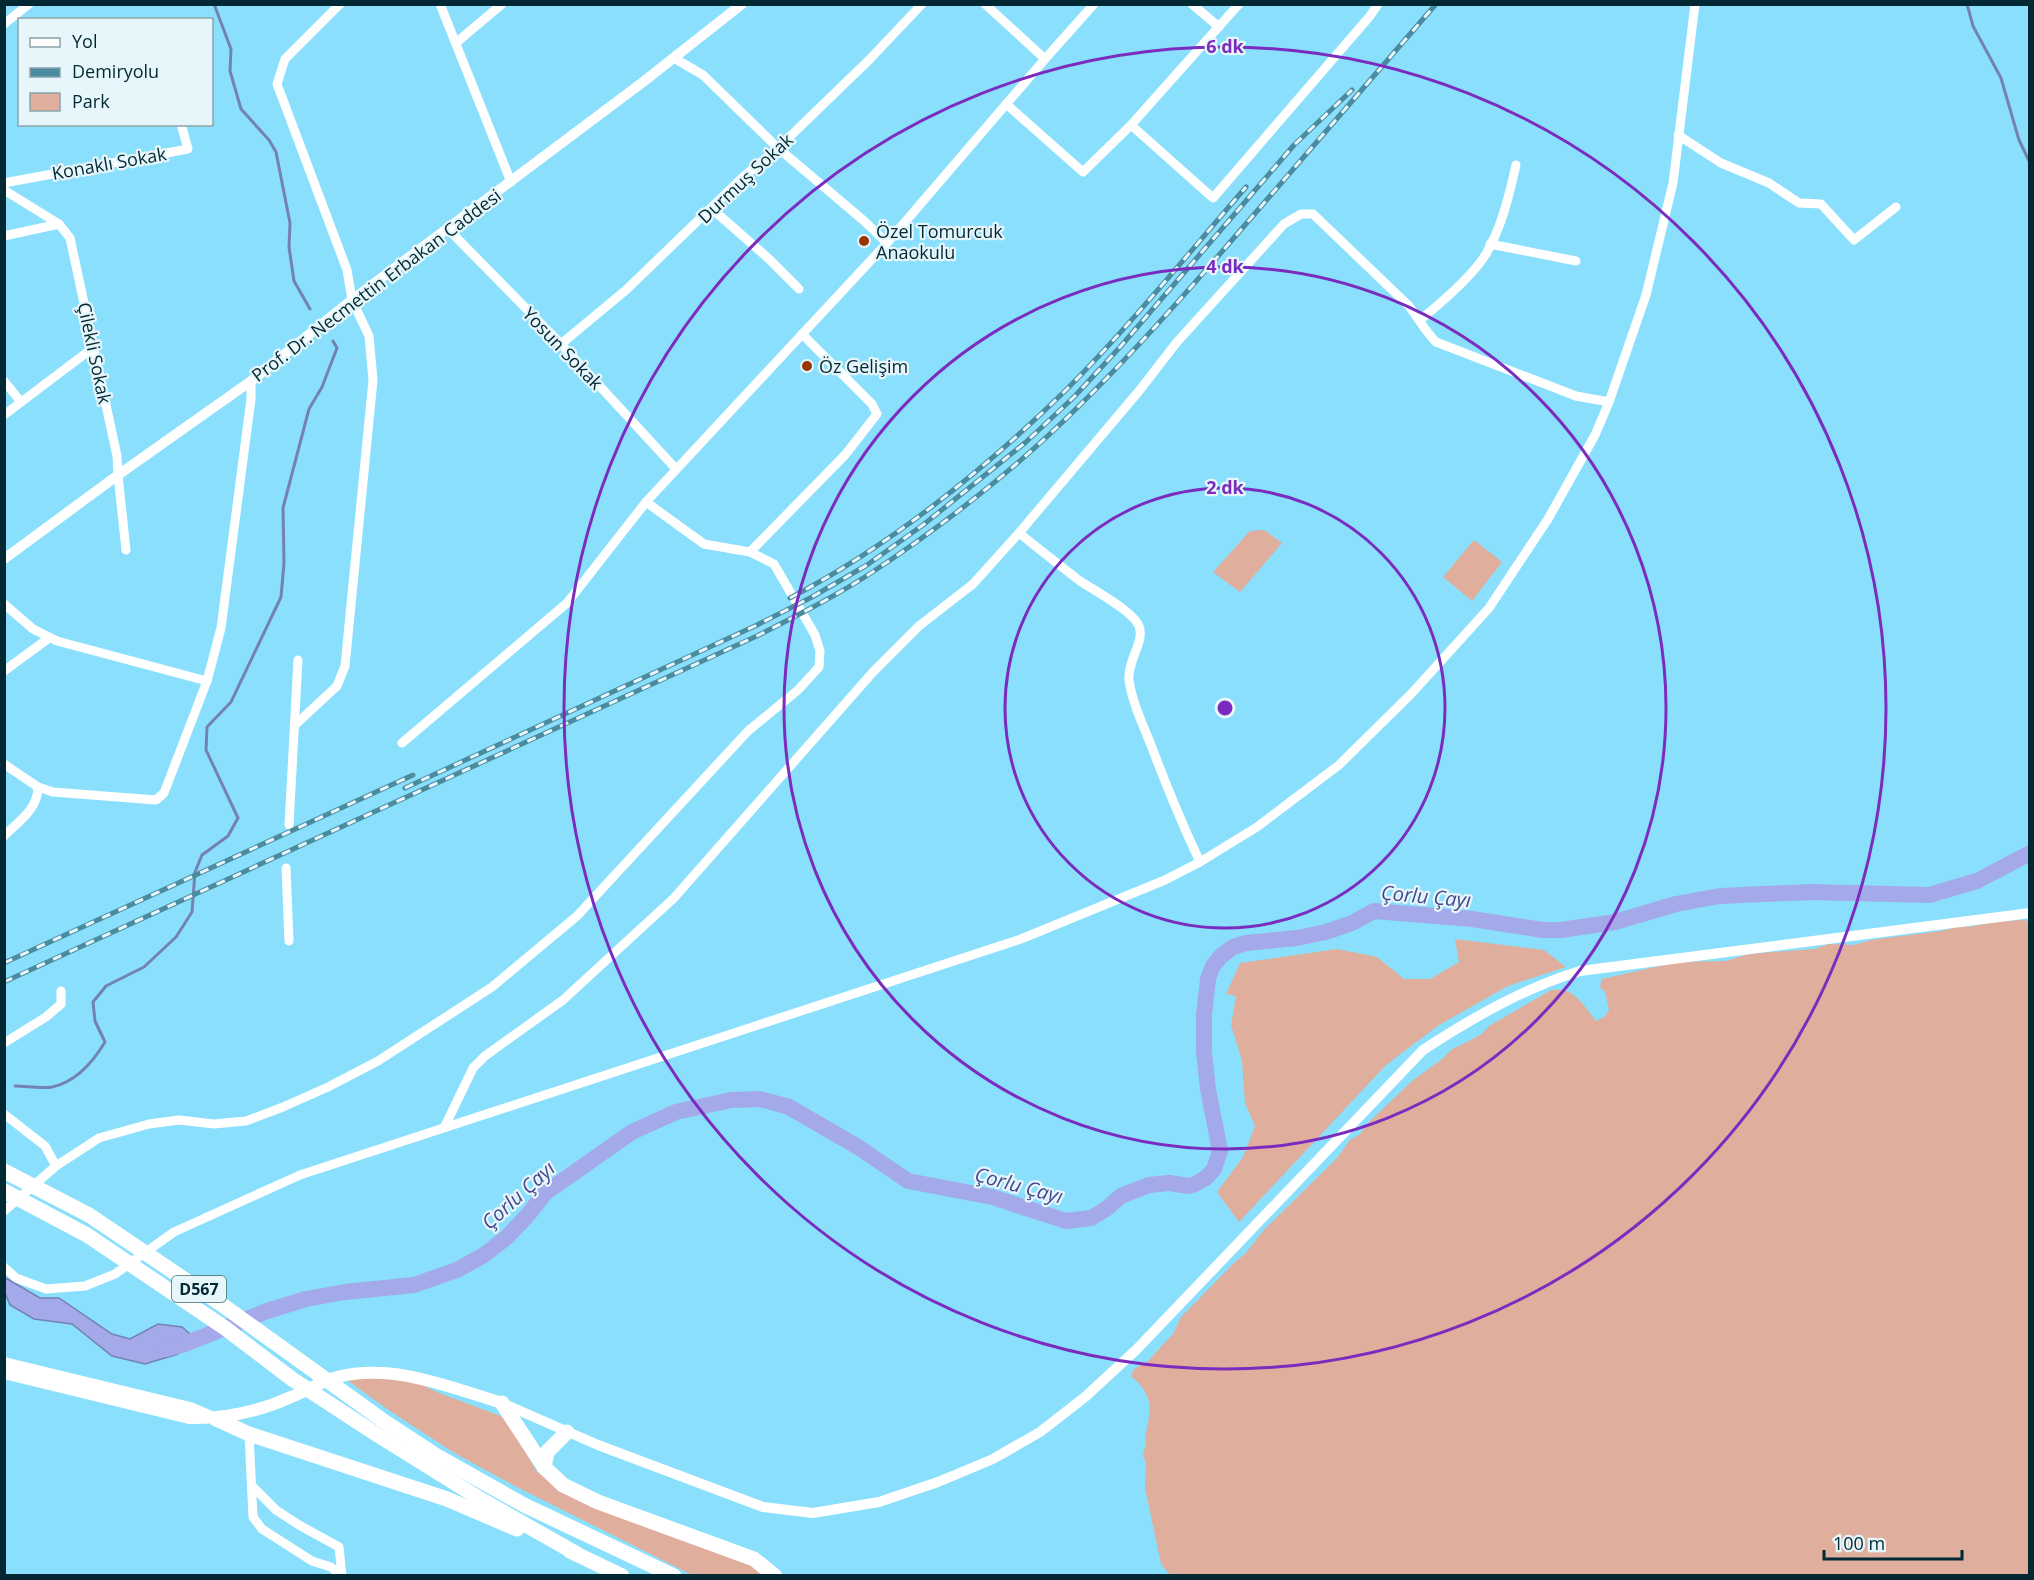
<svg xmlns="http://www.w3.org/2000/svg" width="2034" height="1580" viewBox="0 0 2034 1580" font-family="'Open Sans',sans-serif">
	<style>
		.green { fill: #dfae9d }
		.water { fill: #a4a9e9; stroke: #7382b2; stroke-width: 1.5 }
		.lines { fill: none; stroke-linecap: round; stroke-linejoin: round }
		.stream { stroke: #7382b2; stroke-width: 3 }
		.river { stroke: #a4a9e9; stroke-width: 16 }
		.minor { stroke: #fff; stroke-width: 9 }
		.tertiary { stroke: #fff; stroke-width: 10 }
		.secondary { stroke: #fff; stroke-width: 12 }
		.trunk { stroke: #fff; stroke-width: 15 }
		.rail-casing { stroke: #4b8b9f; stroke-width: 5 }
		.rail { stroke: #e6f6fb; stroke-width: 3; stroke-dasharray: 9; stroke-linecap: butt }
		.ring { fill: none; stroke: #7b2cbf; stroke-width: 3 }
		.poi-dot { fill: #993403; stroke: #e6f6fb; stroke-width: 2 }
		.labels { text-anchor: middle; dominant-baseline: central; stroke-width: 4.5; stroke-linejoin: round; paint-order: stroke }
		.shield { fill: #e6f6fb; stroke: #46666f; stroke-width: 1.5 }
		.shield-label { font-size: 16px; font-weight: bold; fill: #012833 }
		.street-label { font-size: 18px; fill: #012833; stroke: #e6f6fb }
		.poi-label { font-size: 18px; fill: #012833; stroke: #e6f6fb; text-anchor: start }
		.water-label { font-size: 20px; font-style: italic; fill: #464691; stroke: #e6f6fb }
		.centre { fill: #7b2cbf; stroke: #e6f6fb; stroke-width: 3 }
		.ring-label { font-size: 18px; text-anchor: middle; font-weight: bold; fill: #7b2cbf; stroke: #e6f6fb; stroke-width: 4.5; stroke-linejoin: round; paint-order: stroke }
	</style>
	<rect width="100%" height="100%" fill="#8ae0fc"/>
	<g class="green">
		<polygon points="1264,530 1282,543 1240,592 1213,572 1250,531"/>
		<polygon points="1474,540 1502,562 1472,601 1443,577"/>
		<path d="M2020,920L2029,921V1575H1170L1161,1564L1145,1488L1146,1463L1143,1455L1146,1443L1145,1438C1151,1410 1155,1396 1131,1376L1134,1369L1148,1361L1158,1350L1173,1334L1181,1317L1235,1262L1245,1254L1263,1231L1337,1158L1350,1140L1359,1135L1370,1121L1412,1081L1442,1059L1451,1050L1482,1034L1489,1026L1551,990C1574,986 1583,1005 1596,1021L1604,1017L1609,1010L1605,992L1600,987L1602,979L1677,962L1725,961L1749,954L1814,949L1829,944L1854,945L1871,940L1941,931L1961,926L1969,927L1987,923Z"/>
		<polygon points="1455,939 1544,950 1566,967 1508,986 1439,1025 1386,1065 1239,1222 1217,1192 1243,1157 1255,1126 1245,1103 1242,1061 1231,1025 1236,996 1226,994 1240,963 1337,949 1377,957 1404,979 1430,979 1459,962"/>
		<polygon points="401,1375 439,1393 506,1418 537,1472 557,1484 744,1558 768,1575 692,1575 513,1485 456,1454 390,1411 344,1378"/>
	</g>
	<polygon class="water" points="4,1277 40,1298 59,1298 112,1334 130,1339 158,1324 182,1327 190,1334 188,1342 178,1354 145,1364 112,1356 72,1324 34,1319 10,1305 5,1293"/>
	<g class="lines">
		<g class="stream">
			<polyline points="214,4 231,49 230,71 241,109 269,140 276,152 290,223 289,247 294,281 310,309"/>
			<polyline points="1967,4 1973,26 2001,78 2019,140 2030,163"/>
			<path d="M15,1086C26,1086 41,1089 52,1087C76,1082 93,1062 105,1042L95,1021L93,1002L106,986L144,967L176,937L192,912L195,872L202,855L228,836L238,818L206,750L207,727L231,702L281,597L284,563L283,508L309,409L322,387L337,348L333,341"/>
		</g>
		<polyline class="river" points="166,1349 185,1344 267,1311 306,1299 345,1292 414,1285 457,1270 484,1255 507,1237 527,1216 545,1193 632,1132 676,1112 731,1100 760,1099 789,1107 858,1147 908,1181 992,1197 1066,1221 1091,1218 1106,1209 1121,1196 1149,1185 1169,1183 1189,1186 1195,1184 1206,1178 1214,1169 1220,1151 1208,1089 1204,1052 1204,1015 1208,979 1213,966 1221,956 1233,947 1246,943 1297,938 1326,932 1352,923 1374,911 1472,919 1543,930 1561,930 1615,922 1676,904 1720,896 1811,892 1929,895 1977,881 2030,853"/>
		<g class="minor">
			<polyline points="440,4 511,182"/>
			<polyline points="985,4 1045,59"/>
			<polyline points="1192,4 1219,27"/>
			<polyline points="4,24 29,4"/>
			<polyline points="457,42 502,4"/>
			<polyline points="674,58 703,75 778,148 863,220 887,243"/>
			<polyline points="1006,104 1083,172 1131,125 1213,198 1370,16 1378,4"/>
			<polyline points="1131,125 1239,4"/>
			<polyline points="1678,135 1721,163 1769,183 1799,203 1821,204 1854,240 1896,207"/>
			<polyline points="4,183 188,149 181,124"/>
			<polyline points="4,190 59,224 70,238 117,456 118,475 126,550"/>
			<polyline points="711,208 769,259 799,289"/>
			<polyline points="448,229 561,344 676,469"/>
			<polyline points="4,236 59,224"/>
			<polyline points="1490,244 1576,261"/>
			<path d="M1420,320C1441,303 1472,277 1486,254C1502,226 1509,196 1516,165"/>
			<polyline points="561,344 626,290 742,178 778,148 869,60 922,4"/>
			<polyline points="4,381 21,402"/>
			<polyline points="4,415 94,347"/>
			<path d="M1019,533C1039,549 1059,565 1080,581C1095,591 1129,609 1138,624C1147,639 1127,660 1129,680C1132,702 1143,725 1151,745C1166,785 1182,824 1200,862"/>
			<polyline points="750,552 845,455 877,414 872,404 802,334"/>
			<polyline points="4,604 33,629 57,641 207,681"/>
			<polyline points="4,671 49,638"/>
			<polyline points="295,725 337,686 345,666 373,380 369,336 352,300 347,270 277,84 285,59 340,4"/>
			<polyline points="402,743 567,603 646,502 887,243 1045,59 1094,4"/>
			<path d="M4,764L38,787C38,809 19,821 4,836"/>
			<polyline points="38,787 53,792 156,800 164,793 207,681 221,628 251,399 251,381"/>
			<polyline points="289,825 298,660"/>
			<polyline points="286,868 289,941"/>
			<polyline points="4,1043 46,1017 61,1004 61,991"/>
			<polyline points="4,1114 45,1146 56,1166"/>
			<path d="M445,1126L473,1068L485,1056L563,1000L674,898L873,672L919,626L973,584L1019,533L1139,391L1177,342L1284,224L1301,214H1313L1409,306C1418,318 1425,331 1436,342L1576,396L1609,402"/>
			<polyline points="4,1211 56,1166 99,1138 149,1124 179,1120 214,1124 246,1121 283,1107 328,1087 378,1061 492,987 577,916 748,731 798,690 819,667 820,651 815,635 774,564 750,552 704,544 646,502"/>
			<polyline points="4,1267 16,1278 46,1289 85,1286 115,1274 174,1232 300,1175 1021,939 1165,880 1200,862 1257,827 1339,765 1412,693 1489,608 1548,519 1595,435 1609,402 1646,295 1673,183 1695,4"/>
			<polyline points="249,1434 253,1517 262,1529 312,1561 331,1567 341,1576"/>
			<polyline points="252,1486 276,1510 299,1525 339,1547 342,1576"/>
		</g>
		<g class="tertiary">
			<polyline points="4,559 118,475 251,381 352,300 643,82 742,4"/>
			<path d="M502,1403L598,1445L763,1507L813,1513L879,1502L938,1482L993,1459L1040,1432L1085,1397L1136,1350L1423,1050C1472,1018 1524,988 1580,971L2030,913"/>
		</g>
		<g class="secondary">
			<polyline points="4,1363 190,1408 209,1416"/>
			<path d="M4,1373L189,1418C226,1419 258,1412 291,1397C306,1391 322,1381 337,1377C394,1363 449,1387 502,1403"/>
		</g>
		<g class="trunk">
			<polyline points="4,1171 89,1215 221,1304 385,1422 437,1456 524,1505 674,1576"/>
			<polyline points="4,1191 87,1235 225,1328 292,1379 376,1434 482,1500 577,1554"/>
			<polyline points="502,1403 544,1467 563,1485 598,1502 754,1559 775,1576"/>
			<polyline points="216,1419 249,1434 447,1499 517,1529"/>
			<polyline points="544,1467 547,1452 567,1432"/>
			<polyline points="570,1551 622,1576"/>
		</g>
		<defs>
			<g id="rail">
				<path d="M790,598C891,545 984,470 1065,391C1129,327 1187,255 1246,187"/>
				<polyline points="405,788 755,626 812,597 867,565 923,525 1026,442 1074,397 1121,346 1294,145 1352,90"/>
				<polyline points="4,963 413,775"/>
				<path d="M4,982L759,635C798,615 838,595 874,571C948,522 1019,466 1081,404C1148,338 1209,267 1270,196C1325,132 1381,68 1436,4"/>
			</g>
		</defs>
		<use href="#rail" class="rail-casing"/>
		<use href="#rail" class="rail"/>
	</g>
	<g class="ring">
		<circle cx="1225" cy="708" r="220"/>
		<circle cx="1225" cy="708" r="441"/>
		<circle cx="1225" cy="708" r="661"/>
	</g>
	<g class="poi-dot">
		<circle cx="864" cy="241" r="6"/>
		<circle cx="807" cy="366" r="6"/>
	</g>
	<g class="labels">
		<rect class="shield" x="172" y="1276" width="54" height="26" rx="4.5"/>
		<g class="shield-label">
			<text x="199" y="1289">D567</text>
		</g>
		<g class="street-label">
			<text transform="translate(109 163) rotate(-10)">Konaklı Sokak</text>
			<text transform="translate(745 178) rotate(-43)">Durmuş Sokak</text>
			<text transform="translate(376 285) rotate(-37)">Prof. Dr. Necmettin Erbakan Caddesi</text>
			<text transform="translate(563 348) rotate(46)">Yosun Sokak</text>
			<text transform="translate(95 353) rotate(78)">Çilekli Sokak</text>
		</g>
		<g class="poi-label">
			<text x="876" y="231">Özel Tomurcuk<tspan x="876" dy="21">Anaokulu</tspan></text>
			<text x="819" y="366">Öz Gelişim</text>
		</g>
		<g class="water-label">
			<text transform="translate(1426 896) rotate(5)">Çorlu Çayı</text>
			<text transform="translate(1019 1185) rotate(15)">Çorlu Çayı</text>
			<text transform="translate(518 1195) rotate(-42)">Çorlu Çayı</text>
		</g>
	</g>
	<circle cx="1225" cy="708" r="9" class="centre"/>
	<g class="ring-label">
		<text x="1225" y="53">6 dk</text>
		<text x="1225" y="273">4 dk</text>
		<text x="1225" y="494">2 dk</text>
	</g>
	<rect width="2034" height="1580" fill="none" stroke="#012833" stroke-width="12"/>
	<rect x="18" y="18" width="195" height="108" fill="#e6f6fb" stroke="#8aa4ab" stroke-width="1.5"/>
	<rect x="30" y="38" width="30" height="9" fill="#ffffff" stroke="#8aa4ab" stroke-width="1.5"/>
	<text x="72" y="48" font-size="18" fill="#012833">Yol</text>
	<rect x="30" y="68" width="30" height="9" fill="#4b8b9f" stroke="#8aa4ab" stroke-width="1.5"/>
	<text x="72" y="78" font-size="18" fill="#012833">Demiryolu</text>
	<rect x="30" y="93" width="30" height="18" fill="#dfae9d" stroke="#8aa4ab" stroke-width="1.5"/>
	<text x="72" y="108" font-size="18" fill="#012833">Park</text>
	<path d="M1824 1550v9h138v-9" fill="none" stroke="#012833" stroke-width="3"/>
	<text x="1833" y="1550" font-size="18" fill="#012833" stroke="#e6f6fb" stroke-width="4.5" paint-order="stroke">100 m</text>
</svg>
